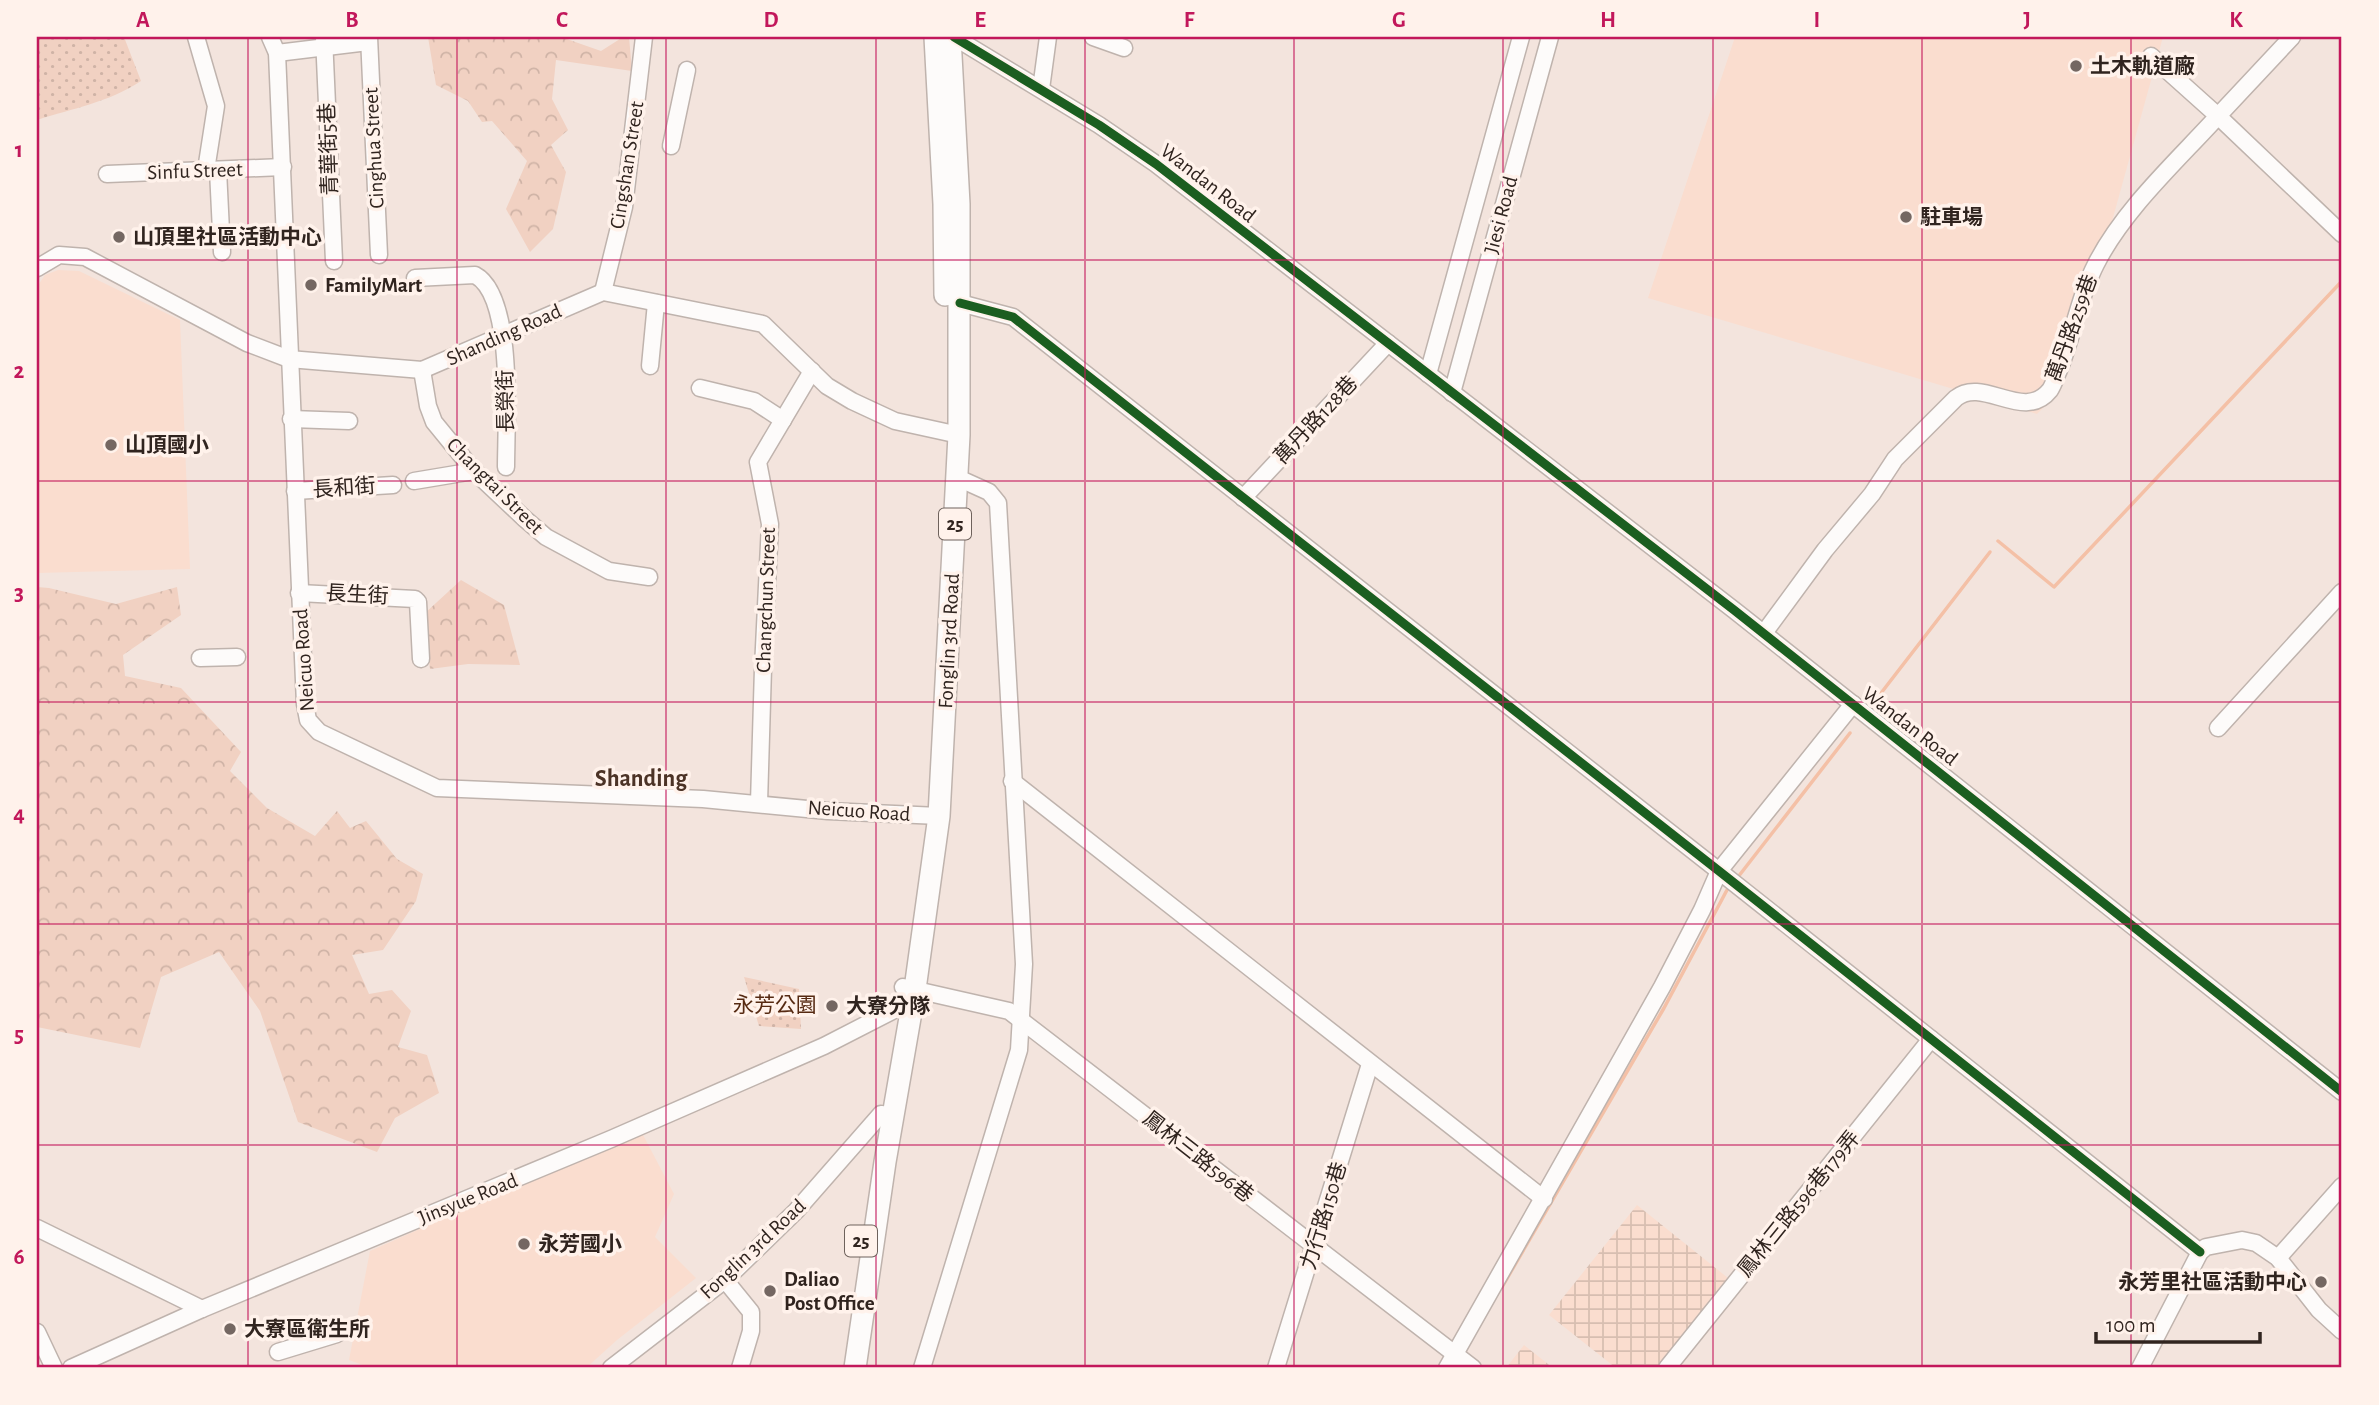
<svg xmlns="http://www.w3.org/2000/svg" width="2379" height="1405" viewBox="0 0 2379 1405" font-family="'Alegreya Sans','Noto Sans TC',sans-serif">
	<style>
		.built { fill: #faddcf }
		.industrial { fill: url(#industrial-grid) }
		.forest { fill: url(#forest-crowns) }
		.park { fill: url(#park-dots) }
		.lines { fill: none; stroke-linecap: round; stroke-linejoin: round }
		.stream { stroke: #f4c0a6; stroke-width: 3.5 }
		.minor-casing { stroke: #bfb3ad; stroke-width: 19 }
		.major-casing { stroke: #bfb3ad; stroke-width: 24 }
		.minor { stroke: #fdfbfa; stroke-width: 16 }
		.major { stroke: #fdfbfa; stroke-width: 21 }
		.cycleway-casing { stroke: #fff2eb; stroke-width: 13 }
		.cycleway { stroke: #1b5e20; stroke-width: 9 }
		.grid { fill: none; stroke: #c2185b; stroke-width: 2; stroke-opacity: 0.55 }
		.poi-dot { fill: #746762; stroke: #fff2eb; stroke-width: 2.5 }
		.labels { text-anchor: middle; dominant-baseline: central; stroke-width: 7; stroke-linejoin: round; paint-order: stroke }
		.shield { fill: #fff2eb; stroke: #6e625c; stroke-width: 2 }
		.shield-label { font-size: 19px; font-weight: bold; fill: #30241f }
		.poi-label { font-size: 21px; font-weight: bold; fill: #30241f; stroke: #fff2eb; text-anchor: start }
		.street-label { font-size: 21px; fill: #30241f; stroke: #fff2eb }
		.park-label { font-size: 21px; fill: #562a12; stroke: #fff2eb }
		.quarter-label { font-size: 24px; font-weight: bold; fill: #4c3326; stroke: #fff2eb }
		.neatline { fill: none; stroke: #c2185b; stroke-width: 2.5 }
		.grid-label { font-size: 23px; text-anchor: middle; font-weight: bold; fill: #c2185b }
	</style>
	<defs>
		<pattern id="industrial-grid" width="8" height="8" patternUnits="userSpaceOnUse" patternTransform="scale(1.75)"><rect width="8" height="8" fill="#faddcf"/><path d="M0 4h8M4 0v8" fill="none" stroke="#d7beb1"/></pattern>
		<pattern id="forest-crowns" width="20" height="18" patternUnits="userSpaceOnUse" patternTransform="scale(1.75)"><rect width="20" height="18" fill="#f1d1c2"/><path d="M2 6a3 3 0 1 1 6 0M12 15a3 3 0 1 1 6 0" fill="none" stroke="#cfb3a6"/></pattern>
		<pattern id="park-dots" width="8" height="8" patternUnits="userSpaceOnUse" patternTransform="scale(1.75)"><rect width="8" height="8" fill="#f1d1c2"/><path d="M2 2h.1M6 6h.1" fill="none" stroke="#cfb3a6" stroke-width="1.8" stroke-linecap="round"/></pattern>
	</defs>
	<rect width="100%" height="100%" fill="#f3e4dd"/>
	<g class="built">
		<polygon points="1735,37 2163,37 2088,308 2055,396 2037,414 1648,298"/>
		<polygon points="58,270 79,271 180,320 190,569 37,573 37,287 45,275"/>
		<polygon points="641,1131 674,1194 655,1237 696,1278 617,1340 586,1368 371,1368 349,1360 370,1251"/>
	</g>
	<g class="industrial">
		<polygon points="1637,1205 1733,1282 1664,1368 1616,1368 1549,1315"/>
		<polygon points="1524,1345 1553,1368 1506,1368"/>
	</g>
	<g class="forest">
		<polygon points="428,37 561,37 601,51 623,37 629,37 632,71 556,60 552,99 568,130 551,145 566,172 553,229 530,252 506,209 527,161 492,121 482,122 468,101 436,85"/>
		<polygon points="461,580 504,605 520,665 468,664 430,669 424,614"/>
		<polygon points="37,587 49,588 116,604 177,587 181,615 123,655 125,676 181,688 241,752 230,771 267,808 315,836 337,811 350,828 366,821 397,859 423,874 416,901 383,950 352,955 369,994 392,990 411,1011 398,1047 427,1055 439,1093 395,1118 377,1152 298,1122 260,1011 219,952 161,977 140,1048 37,1027"/>
	</g>
	<g class="park">
		<path d="M37,37H124L141,81C107,103 74,108 37,120Z"/>
		<polygon points="744,977 799,989 801,1029 759,1026"/>
	</g>
	<g class="lines">
		<g class="stream">
			<polyline points="1998,541 2054,587 2342,281"/>
			<polyline points="1878,697 1990,552"/>
			<polyline points="1738,877 1850,733"/>
			<polyline points="1502,1287 1664,1008 1727,890"/>
		</g>
		<defs>
			<g id="minor">
				<polyline points="196,37 216,106 206,170"/>
				<polyline points="270,37 277,53 305,704 308,720 319,732 437,788 703,799 828,811 939,816"/>
				<polyline points="324,37 334,261"/>
				<polyline points="369,37 379,255"/>
				<polyline points="954,37 1099,125 1156,164 1734,610 2342,1092"/>
				<polyline points="1093,37 1124,48"/>
				<polyline points="2292,37 2218,116 2342,234"/>
				<polyline points="277,53 368,42"/>
				<polyline points="1041,89 1048,37"/>
				<polyline points="671,146 687,70"/>
				<polyline points="218,170 222,252"/>
				<polyline points="107,174 283,167"/>
				<polyline points="37,268 59,255 85,257 247,343 289,359 422,370 603,292 763,324 827,386 852,401 895,421 959,435"/>
				<path d="M415,278L475,275C515,296 506,425 506,467"/>
				<polyline points="603,292 624,207 644,37"/>
				<polyline points="960,303 1013,317 1719,871 2200,1252"/>
				<polyline points="650,366 656,303"/>
				<polyline points="422,370 428,406 434,422 474,471 525,519 546,537 609,571 649,577"/>
				<polyline points="1428,374 1521,37"/>
				<polyline points="700,388 754,401 783,420"/>
				<polyline points="1452,393 1550,37"/>
				<polyline points="291,419 349,421"/>
				<polyline points="414,481 474,471"/>
				<polyline points="295,491 393,485"/>
				<polyline points="1243,498 1388,343"/>
				<polyline points="299,593 415,599 418,602 421,659"/>
				<path d="M1764,633L1825,550L1872,494L1895,459L1956,398C1983,376 2024,423 2050,390C2054,384 2056,376 2059,370C2073,336 2079,297 2096,264C2124,209 2177,161 2218,116L2151,56"/>
				<polyline points="200,658 237,657"/>
				<polyline points="2218,728 2342,592"/>
				<polyline points="1012,781 1544,1199"/>
				<polyline points="759,803 763,668 770,524 758,462 812,371"/>
				<polyline points="903,987 1009,1011 1473,1368"/>
				<polyline points="37,1228 202,1309 611,1139 824,1046 900,1007 912,1010"/>
				<polyline points="2278,1258 2342,1186"/>
				<polyline points="725,1280 751,1312 751,1331 740,1368"/>
				<polyline points="37,1332 54,1368"/>
				<polyline points="278,1352 337,1334"/>
				<polyline points="71,1368 202,1309"/>
				<polyline points="611,1368 725,1280 796,1211 881,1114 893,1116"/>
				<polyline points="922,1368 1019,1050 1024,964 998,503 989,492 958,478"/>
				<polyline points="1276,1368 1370,1064"/>
				<polyline points="1447,1368 1662,987 1702,910 1719,871 1853,704"/>
				<polyline points="1667,1368 1931,1039"/>
				<polyline points="2140,1368 2200,1252 2206,1247 2242,1240 2256,1243 2278,1258 2319,1310 2342,1331"/>
			</g>
			<g id="major">
				<polyline points="935,37 944,204 945,295"/>
				<polyline points="855,1368 885,1162 915,989 939,816 959,435 959,204 950,37"/>
			</g>
		</defs>
		<use href="#minor" class="minor-casing"/>
		<use href="#major" class="major-casing"/>
		<use href="#minor" class="minor"/>
		<use href="#major" class="major"/>
		<defs>
			<g id="cycleway">
				<polyline points="954,37 1099,125 1156,164 1734,610 2342,1092"/>
				<polyline points="960,303 1013,317 1719,871 2200,1252"/>
			</g>
		</defs>
		<use href="#cycleway" class="cycleway-casing"/>
		<use href="#cycleway" class="cycleway"/>
	</g>
	<path class="grid" d="M248,37V1368M457,37V1368M666,37V1368M876,37V1368M1085,37V1368M1294,37V1368M1503,37V1368M1713,37V1368M1922,37V1368M2131,37V1368M37,260H2342M37,481H2342M37,702H2342M37,924H2342M37,1145H2342"/>
	<g class="poi-dot">
		<circle cx="2076" cy="66" r="7"/>
		<circle cx="1906" cy="217" r="7"/>
		<circle cx="119" cy="237" r="7"/>
		<circle cx="311" cy="285" r="7"/>
		<circle cx="111" cy="445" r="7"/>
		<circle cx="832" cy="1006" r="7"/>
		<circle cx="524" cy="1244" r="7"/>
		<circle cx="2321" cy="1282" r="7"/>
		<circle cx="770" cy="1291" r="7"/>
		<circle cx="230" cy="1329" r="7"/>
	</g>
	<g class="labels">
		<g class="shield">
			<rect x="939" y="508.5" width="32" height="31" rx="5"/>
			<rect x="845" y="1225.5" width="32" height="31" rx="5"/>
		</g>
		<g class="shield-label">
			<text x="955" y="524">25</text>
			<text x="861" y="1241">25</text>
		</g>
		<g class="poi-label">
			<text x="2090" y="66">土木軌道廠</text>
			<text x="1920" y="217">駐車場</text>
			<text x="133" y="237">山頂里社區活動中心</text>
			<text x="325" y="285">FamilyMart</text>
			<text x="125" y="445">山頂國小</text>
			<text x="846" y="1006">大寮分隊</text>
			<text x="538" y="1244">永芳國小</text>
			<text x="784" y="1279">Daliao<tspan x="784" dy="24">Post Office</tspan></text>
			<text x="2307" y="1282" text-anchor="end">永芳里社區活動中心</text>
			<text x="244" y="1329">大寮區衛生所</text>
		</g>
		<g class="street-label">
			<text transform="translate(374 148) rotate(-93)">Cinghua Street</text>
			<text transform="translate(329 149) rotate(-92)">青華街5巷</text>
			<text transform="translate(627 165) rotate(-81)">Cingshan Street</text>
			<text transform="translate(195 171) rotate(-2)">Sinfu Street</text>
			<text transform="translate(1208 183) rotate(38)">Wandan Road</text>
			<text transform="translate(1501 215) rotate(-75)">Jiesi Road</text>
			<text transform="translate(2072 328) rotate(-70)">萬丹路259巷</text>
			<text transform="translate(504 335) rotate(-24)">Shanding Road</text>
			<text transform="translate(506 401) rotate(-91)">長榮街</text>
			<text transform="translate(1316 420) rotate(-47)">萬丹路128巷</text>
			<text transform="translate(495 486) rotate(45)">Changtai Street</text>
			<text transform="translate(344 488) rotate(-4)">長和街</text>
			<text transform="translate(357 595) rotate(3)">長生街</text>
			<text transform="translate(766 600) rotate(-88)">Changchun Street</text>
			<text transform="translate(949 641) rotate(-87)">Fonglin 3rd Road</text>
			<text transform="translate(304 660) rotate(-94)">Neicuo Road</text>
			<text transform="translate(1910 726) rotate(38)">Wandan Road</text>
			<text transform="translate(859 811) rotate(4)">Neicuo Road</text>
			<text transform="translate(1198 1157) rotate(38)">鳳林三路596巷</text>
			<text transform="translate(468 1199) rotate(-22)">Jinsyue Road</text>
			<text transform="translate(1799 1204) rotate(-51)">鳳林三路596巷179弄</text>
			<text transform="translate(1324 1216) rotate(-73)">力行路150巷</text>
			<text transform="translate(753 1249) rotate(-43)">Fonglin 3rd Road</text>
		</g>
		<g class="park-label">
			<text x="775" y="1005">永芳公園</text>
		</g>
		<g class="quarter-label">
			<text x="641" y="779">Shanding</text>
		</g>
	</g>
	<rect width="2379" height="1405" fill="none" stroke="#fff2eb" stroke-width="77"/>
	<path d="M2096 1332v10h164v-10" fill="none" stroke="#30241f" stroke-width="3.5"/>
	<text x="2106" y="1332" font-size="21" fill="#30241f" stroke="#fff2eb" stroke-width="5" paint-order="stroke">100 m</text>
	<rect x="38" y="38" width="2302" height="1328" class="neatline"/>
	<g class="grid-label">
		<text x="143" y="27">A</text>
		<text x="352" y="27">B</text>
		<text x="562" y="27">C</text>
		<text x="771" y="27">D</text>
		<text x="980" y="27">E</text>
		<text x="1189" y="27">F</text>
		<text x="1399" y="27">G</text>
		<text x="1608" y="27">H</text>
		<text x="1817" y="27">I</text>
		<text x="2027" y="27">J</text>
		<text x="2236" y="27">K</text>
		<text x="19" y="157">1</text>
		<text x="19" y="378">2</text>
		<text x="19" y="600">3</text>
		<text x="19" y="821">4</text>
		<text x="19" y="1042">5</text>
		<text x="19" y="1264">6</text>
	</g>
</svg>
